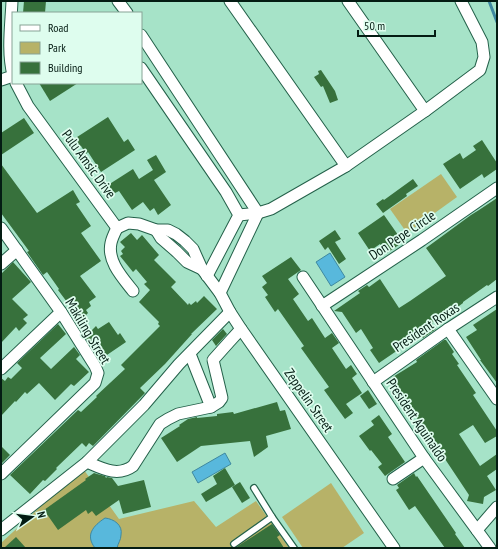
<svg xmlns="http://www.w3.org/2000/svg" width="498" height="549" viewBox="0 0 498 549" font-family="'PT Sans Narrow',sans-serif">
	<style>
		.green { fill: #b7b268 }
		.water { fill: #58b8dc; stroke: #3f89a0 }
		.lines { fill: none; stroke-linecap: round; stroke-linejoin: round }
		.stream { stroke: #3f89a0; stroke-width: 3 }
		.building { fill: #37713c }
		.lane-casing { stroke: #24614a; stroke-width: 8 }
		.street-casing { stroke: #24614a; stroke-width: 13 }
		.lane { stroke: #fff; stroke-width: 5.5 }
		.street { stroke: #fff; stroke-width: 11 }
		.labels { text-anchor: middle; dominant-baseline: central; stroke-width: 3.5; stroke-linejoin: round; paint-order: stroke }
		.street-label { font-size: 14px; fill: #041c13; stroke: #defdee }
	</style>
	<rect width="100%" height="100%" fill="#a6e3c8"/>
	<g class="green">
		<polygon points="441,174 457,197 407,233 390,209"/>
		<polygon points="84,470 119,519 194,501 216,527 256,501 289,548 1,548 1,543 51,497"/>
		<polygon points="331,483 364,533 342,548 303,548 282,517"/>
	</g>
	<g class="water">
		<polygon points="330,253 345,277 331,286 316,262"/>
		<polygon points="225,453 231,464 198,483 192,472"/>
		<path d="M105,518C114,519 123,525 121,535C121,540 118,543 117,548H95C85,535 93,526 105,518Z"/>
	</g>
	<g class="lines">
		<polyline class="stream" points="489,1 497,22"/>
	</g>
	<g class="building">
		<polygon points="24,1 46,1 45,13 23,13"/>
		<polygon points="321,70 335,91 338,100 330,103 323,86 321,87 314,77 319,74 318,71"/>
		<polygon points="39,83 78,83 50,101"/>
		<polygon points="108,117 124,142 128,139 135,150 101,172 88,152 86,154 81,146 79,147 74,139"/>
		<polygon points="24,118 34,133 1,155 1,133"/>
		<polygon points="482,140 497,163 497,169 484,178 482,174 460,189 443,164 460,153 463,159 476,150 473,146"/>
		<polygon points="156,155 166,172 154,180 171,205 158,215 154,208 150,211 143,202 132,210 119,191 113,194 108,185 133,169 139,179 153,170 147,160"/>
		<polygon points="1,164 37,213 73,190 80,202 76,204 91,226 81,233 101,261 80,276 96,297 89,302 91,306 86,310 88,313 81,320 67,301 67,302 58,290 59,289 47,272 43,275 27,252 29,251 1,213"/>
		<polygon points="413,179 418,186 406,194 407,196 383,213 376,204 383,199 384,200"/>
		<polygon points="497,198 497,279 488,286 487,285 463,302 463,303 455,309 454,308 432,323 436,329 423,338 419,333 396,347 398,350 379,363 370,350 373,348 361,329 356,333 342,312 334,311 360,293 358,291 367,285 369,287 380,279 399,308 410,301 446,276 426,248 471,215 479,210"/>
		<polygon points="384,215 403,242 387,253 380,244 370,251 358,233"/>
		<polygon points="335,230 341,239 335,242 346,259 339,264 328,247 325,250 319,241"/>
		<polygon points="131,233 137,240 142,235 159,255 154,260 176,282 171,287 188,305 189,303 191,305 196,301 197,303 204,296 217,309 191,334 192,334 165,364 140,388 145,393 93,446 89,443 86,447 82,443 56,468 57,469 45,481 43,480 30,494 10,475 78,410 81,412 97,397 96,396 125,369 121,365 160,326 158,324 159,322 139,302 150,290 144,284 147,282 136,269 133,272 120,256 123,254 121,251 125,247 120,242"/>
		<polygon points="291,257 301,270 288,279 299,294 293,299 308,321 312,318 325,338 332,333 339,343 332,348 346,369 351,365 357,374 352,378 362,393 346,404 353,413 345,419 324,390 329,387 301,348 304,346 278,309 275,312 265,297 268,295 262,287 267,283 262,276"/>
		<polygon points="13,262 31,282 12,299 28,315 23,319 27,323 19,331 16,327 1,343 1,274"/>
		<polygon points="497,309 497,383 480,360 481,360 466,337 477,330 473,325"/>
		<polygon points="109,322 118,335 120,333 126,342 104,357 94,342 90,345 85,337 96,326 98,329"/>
		<polygon points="58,324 66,334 40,358 51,369 74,347 80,355 76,359 89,372 74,386 71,384 55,400 39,383 27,394 25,392 16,402 15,401 1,416 1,378 5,381 8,377 11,379 22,368 17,363"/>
		<polygon points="223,329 227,334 216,346 212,340"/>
		<polygon points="444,340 446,340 454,352 452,354 459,364 457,365 476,393 473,395 497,431 497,436 485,443 473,425 459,434 480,466 497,454 497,469 487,476 496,490 484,497 483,504 467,501 469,495 441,453 442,453 425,428 424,429 406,401 403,403 388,380 417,362 416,360"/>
		<polygon points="368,390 377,404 369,409 360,396"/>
		<polygon points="277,402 280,411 285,410 291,429 266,436 268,447 254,457 250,441 201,446 177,462 161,438 180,426 179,425 188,419 197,417 197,418 217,416 217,414 233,412 234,414"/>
		<polygon points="379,415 392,434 388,437 405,462 385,476 378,467 382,464 371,450 370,451 359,436 374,425 371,421"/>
		<polygon points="1,446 10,455 1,464"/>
		<polygon points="225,468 235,485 206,502 201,494 217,484 213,476"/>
		<polygon points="94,473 97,474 105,476 106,478 107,477 112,478 118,486 144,480 151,507 123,514 119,500 96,516 92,511 88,514 86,510 58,530 44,510 86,480 85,479"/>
		<polygon points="414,473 416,477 417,476 456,533 455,534 465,548 445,548 415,506 409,510 396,490 399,488 397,485"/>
		<polygon points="240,482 250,498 242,503 232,487"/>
		<polygon points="272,524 280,535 277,537 284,548 235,548"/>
		<polygon points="16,537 26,548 4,548"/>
	</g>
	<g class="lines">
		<defs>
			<g id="lane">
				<polyline points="254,488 272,517 294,548"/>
				<polyline points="234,544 272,517"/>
			</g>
			<g id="street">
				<path d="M12,1C11,25 7,51 13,75"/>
				<polyline points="118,1 127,13"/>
				<polyline points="230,1 346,166"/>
				<polyline points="348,1 425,111"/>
				<polyline points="141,35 258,213 220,293"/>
				<polyline points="141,68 226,192 239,215 207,276"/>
				<polyline points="1,80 13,76"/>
				<polyline points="16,83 28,106 117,228 128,223 139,224 156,230 168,230 176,234 185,241 193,249 197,258 202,269 220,293 230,312 241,329 394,548"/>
				<polyline points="239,215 258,213 271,209 346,166 425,111 480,70 484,57 482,42 461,1"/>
				<polyline points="1,228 61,312 95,366 98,373 95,383 1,474"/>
				<path d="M117,228C115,232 112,238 111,243C107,261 122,277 133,291"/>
				<polyline points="156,230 161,238 177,252 187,262 202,269"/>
				<polyline points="1,264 17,250"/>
				<polyline points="303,277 424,458 490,548"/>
				<polyline points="322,306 422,240 497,188"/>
				<polyline points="448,329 497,399"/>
				<polyline points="190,354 211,407"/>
				<polyline points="1,369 61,312"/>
				<polyline points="373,382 448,329 497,297"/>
				<path d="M87,462C103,469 118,477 133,466L160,424L168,419L178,414L211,407L219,402L222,398L213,360L230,341L241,329"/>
				<polyline points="393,479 424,458"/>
				<polyline points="1,530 87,462 144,405 179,364 230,312"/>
				<polyline points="477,530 497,507"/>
			</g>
		</defs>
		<use href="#lane" class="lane-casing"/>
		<use href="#street" class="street-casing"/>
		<use href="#lane" class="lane"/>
		<use href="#street" class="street"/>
	</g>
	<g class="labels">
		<g class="street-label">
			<text transform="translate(89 164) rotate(54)">Pulu Amsic Drive</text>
			<text transform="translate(402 235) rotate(-34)">Don Pepe Circle</text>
			<text transform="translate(426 327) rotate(-34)">President Roxas</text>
			<text transform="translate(88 331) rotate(59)">Makiling Street</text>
			<text transform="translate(309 400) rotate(55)">Zeppelin Street</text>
			<text transform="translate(417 420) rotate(56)">President Aguinaldo</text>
		</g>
	</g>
	<rect width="498" height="549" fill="none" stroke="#041c13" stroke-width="4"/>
	<rect x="12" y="12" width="130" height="72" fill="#defdee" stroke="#87a396"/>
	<rect x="20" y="25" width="20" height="6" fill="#ffffff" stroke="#87a396"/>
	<text x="48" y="32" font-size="12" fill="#041c13">Road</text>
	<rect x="20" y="42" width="20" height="12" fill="#b7b268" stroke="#87a396"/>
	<text x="48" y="52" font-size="12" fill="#041c13">Park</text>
	<rect x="20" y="62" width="20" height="12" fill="#37713c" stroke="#87a396"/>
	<text x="48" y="72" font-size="12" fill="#041c13">Building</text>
	<g transform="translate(32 517) rotate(76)" stroke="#defdee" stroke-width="3" paint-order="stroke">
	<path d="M0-3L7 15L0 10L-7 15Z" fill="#041c13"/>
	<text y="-6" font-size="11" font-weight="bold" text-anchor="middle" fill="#041c13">N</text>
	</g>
	<path d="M358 30v6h77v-6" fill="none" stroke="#041c13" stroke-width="2"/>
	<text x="364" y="30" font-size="12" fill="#041c13" stroke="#defdee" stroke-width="3" paint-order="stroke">50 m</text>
</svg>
